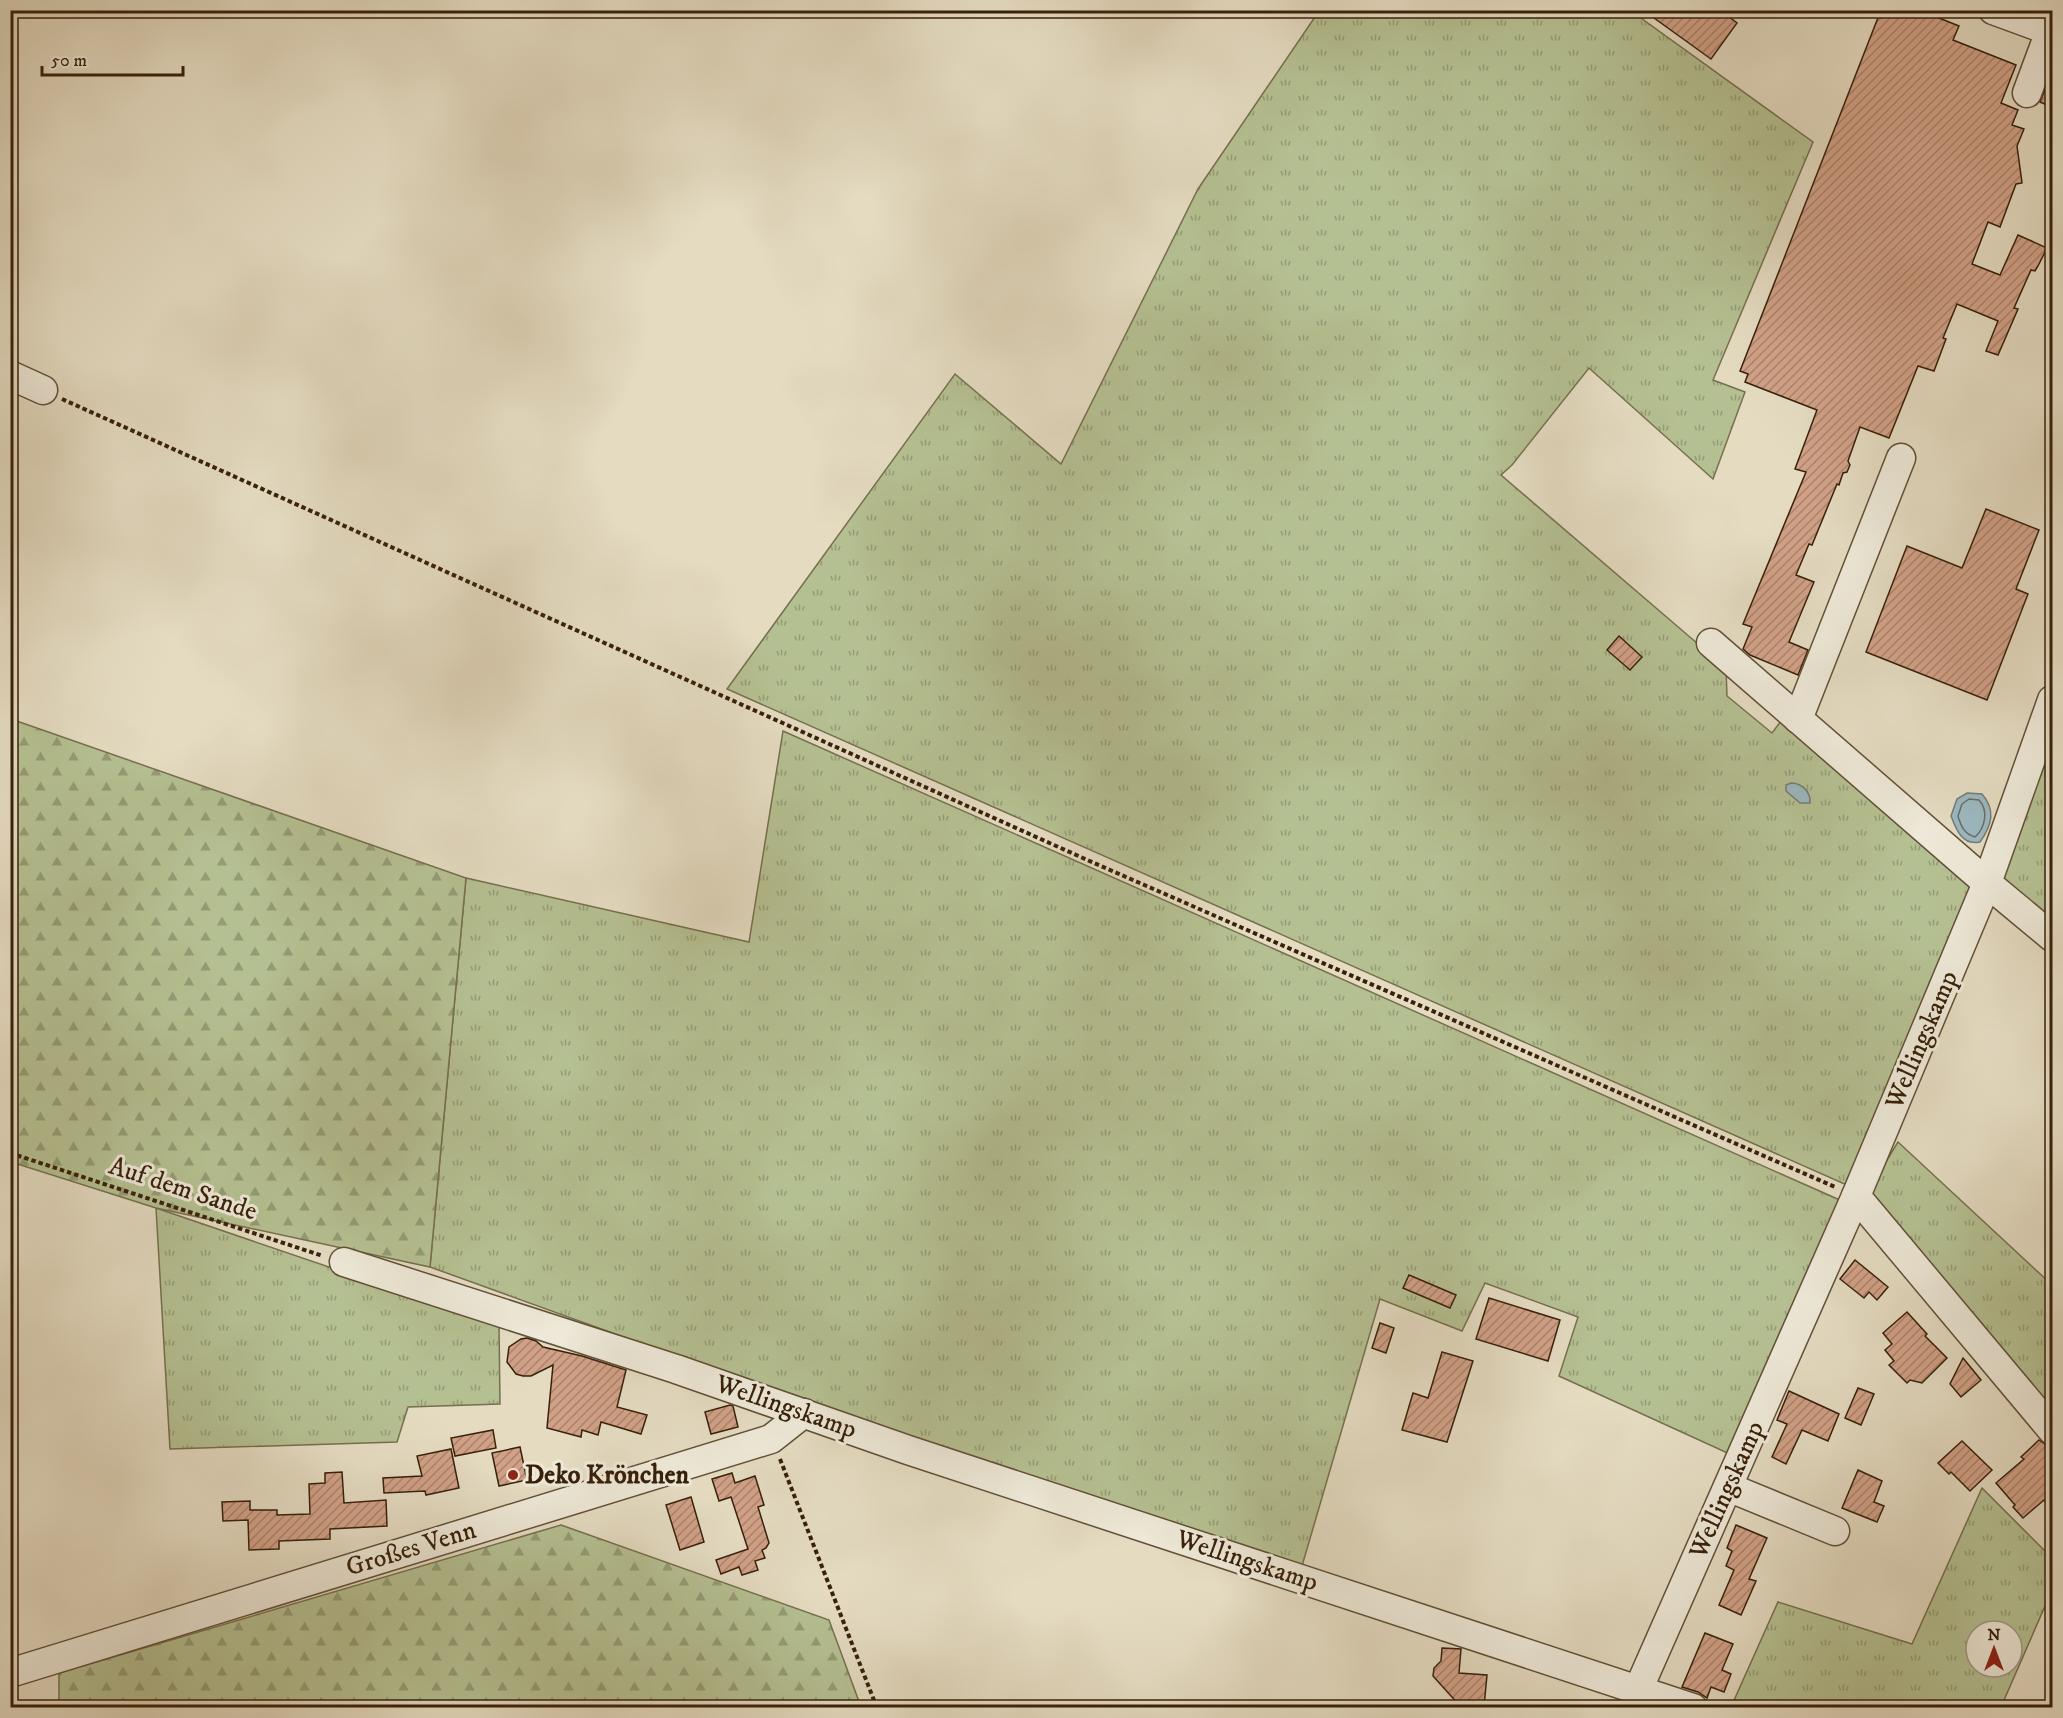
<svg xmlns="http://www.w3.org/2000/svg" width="2063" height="1718" viewBox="0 0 2063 1718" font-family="'IM FELL DW Pica',serif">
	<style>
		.grass { fill: url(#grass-tufts); stroke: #76704e; stroke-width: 1.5; fill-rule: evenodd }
		.forest { fill: url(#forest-firs); stroke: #76704e; stroke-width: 1.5 }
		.water { fill: #9bb8bf; stroke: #737c77; stroke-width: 1.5 }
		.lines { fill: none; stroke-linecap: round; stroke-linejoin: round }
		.shore { stroke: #6a6c64; stroke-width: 1.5 }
		.building { fill: url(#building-hatch); stroke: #38210a; stroke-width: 1.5 }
		.minor-casing { stroke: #635038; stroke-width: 31 }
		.path { stroke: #38210a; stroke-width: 4; stroke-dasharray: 4.5 3; stroke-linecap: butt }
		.minor { stroke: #ede8d7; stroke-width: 28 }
		.poi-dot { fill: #8f2418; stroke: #ede8d7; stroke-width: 2 }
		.labels { text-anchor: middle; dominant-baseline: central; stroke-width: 6; stroke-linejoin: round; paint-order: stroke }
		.street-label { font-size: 26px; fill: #38210a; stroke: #ede8d7 }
		.poi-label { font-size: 26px; font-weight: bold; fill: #38210a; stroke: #ede8d7; text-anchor: start }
	</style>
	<defs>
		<pattern id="grass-tufts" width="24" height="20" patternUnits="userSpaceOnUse" patternTransform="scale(1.5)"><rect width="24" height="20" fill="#b5c092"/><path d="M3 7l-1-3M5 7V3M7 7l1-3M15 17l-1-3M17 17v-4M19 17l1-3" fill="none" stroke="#949c75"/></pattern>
		<pattern id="forest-firs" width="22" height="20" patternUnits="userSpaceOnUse" patternTransform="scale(1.5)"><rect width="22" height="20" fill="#b5c092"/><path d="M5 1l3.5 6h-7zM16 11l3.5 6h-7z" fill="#949c75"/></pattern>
		<pattern id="building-hatch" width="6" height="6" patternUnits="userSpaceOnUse" patternTransform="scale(1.5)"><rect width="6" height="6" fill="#d1a187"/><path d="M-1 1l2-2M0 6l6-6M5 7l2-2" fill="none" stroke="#ab836d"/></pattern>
	</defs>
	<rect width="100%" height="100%" fill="#e4dbc1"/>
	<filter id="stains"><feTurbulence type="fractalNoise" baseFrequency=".00333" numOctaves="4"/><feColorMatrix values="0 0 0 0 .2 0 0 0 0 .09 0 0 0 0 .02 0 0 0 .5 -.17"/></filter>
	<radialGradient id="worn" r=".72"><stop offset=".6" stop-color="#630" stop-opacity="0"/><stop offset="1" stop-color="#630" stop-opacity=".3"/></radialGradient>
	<g class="grass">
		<polygon points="1319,11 1631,11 1813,142 1713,380 1745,392 1713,479 1589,368 1512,465 1501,475 1726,668 1727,696 1772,733 1781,721 1973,883 1849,1186 727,689 955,374 1061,464 1198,189"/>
		<polygon points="783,731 1842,1201 1734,1456 1559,1376 1578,1317 1485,1283 1462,1331 1380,1299 1302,1566 895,1435 430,1267 466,878 749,942"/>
		<polygon points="2052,732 2052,921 1999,876"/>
		<polygon points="1898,1142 2052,1285 2052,1414 1866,1194"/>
		<polygon points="156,1208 499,1325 500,1404 408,1407 397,1442 170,1449"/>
		<path d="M1982,1488L2052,1558V1590L2001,1707H1731L1778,1602L1912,1644ZM1976,1631H2012V1667H1976Z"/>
	</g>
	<g class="forest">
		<polygon points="11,719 466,878 430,1267 156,1208 11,1162"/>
		<polygon points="561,1525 829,1620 861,1707 59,1708 59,1673"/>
	</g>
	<g class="water">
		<path d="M1791,783C1802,783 1811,792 1810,803H1800L1786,791V785Z"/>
		<path d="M1967,793L1982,794C1996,810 1992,825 1980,842C1962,846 1956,829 1951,816L1957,799Z"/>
	</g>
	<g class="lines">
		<path class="shore" d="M1969,799L1979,800C1989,811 1985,828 1975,837C1964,834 1961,826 1958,816L1962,804Z"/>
	</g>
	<g class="building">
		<polygon points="1643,10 1720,10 1737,23 1711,59"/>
		<polygon points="1881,10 1919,10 1959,26 1953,40 2016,65 2001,103 2018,110 2012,125 2024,129 2017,146 2022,183 2016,184 2000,227 1988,222 1972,264 2000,275 2018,235 2047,248 2038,266 2035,271 2031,270 2014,308 2018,309 1998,355 1986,351 1998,321 1957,304 1943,338 1946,339 1934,371 1918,366 1889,438 1860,427 1848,461 1850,465 1847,472 1843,473 1839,485 1837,484 1812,545 1809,544 1796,575 1814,582 1789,642 1808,650 1798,675 1750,655 1743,649 1752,627 1743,624 1806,472 1795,469 1817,410 1745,382 1748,374 1740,371"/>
		<polygon points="2052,72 2052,107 2040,102"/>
		<polygon points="1986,509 2039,530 2016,589 2028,594 1987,700 1866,652 1907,546 1962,568"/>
		<polygon points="1619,636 1642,657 1630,670 1607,650"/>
		<polygon points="1855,1260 1888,1287 1877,1300 1869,1292 1864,1298 1840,1279"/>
		<polygon points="1409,1275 1456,1295 1450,1308 1403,1288"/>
		<polygon points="1489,1298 1560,1320 1548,1361 1476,1339"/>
		<polygon points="1907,1312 1927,1334 1925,1336 1947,1358 1922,1383 1910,1380 1907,1383 1889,1365 1894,1361 1885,1350 1892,1344 1883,1333"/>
		<polygon points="1380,1323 1394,1328 1386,1353 1372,1348"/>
		<polygon points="527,1338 536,1341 543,1347 582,1356 626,1370 617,1407 647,1415 641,1434 601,1422 598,1435 582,1430 581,1437 547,1428 553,1365 531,1376 523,1376 516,1374 507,1362 509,1347 521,1339"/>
		<polygon points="1442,1352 1473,1361 1447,1442 1402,1430 1413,1393 1428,1398"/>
		<polygon points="1963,1358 1981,1380 1961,1397 1950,1384"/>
		<polygon points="1858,1388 1874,1394 1861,1425 1845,1418"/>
		<polygon points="1789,1391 1839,1414 1828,1441 1802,1430 1786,1464 1772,1457 1787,1424 1777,1420"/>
		<polygon points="730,1405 733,1406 738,1427 711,1434 705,1412"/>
		<polygon points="493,1430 496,1448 455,1456 451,1438"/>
		<polygon points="2039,1440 2052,1449 2052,1509 2044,1500 2023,1518 2013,1507 2015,1505 1996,1483 2024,1459 2021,1457"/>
		<polygon points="1962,1441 1992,1470 1970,1491 1951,1472 1949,1474 1938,1463"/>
		<polygon points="520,1447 527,1480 499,1486 492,1453"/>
		<polygon points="451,1449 459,1488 426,1495 425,1491 384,1493 383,1478 422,1476 417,1456"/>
		<polygon points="1858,1470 1882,1481 1874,1502 1884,1506 1877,1522 1842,1508"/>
		<polygon points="342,1472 344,1503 386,1500 387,1526 330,1529 330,1539 279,1541 279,1549 249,1550 248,1520 223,1521 222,1502 250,1501 250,1510 277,1510 277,1515 310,1514 309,1484 325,1483 325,1473"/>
		<polygon points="732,1473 735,1483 755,1476 764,1505 758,1507 769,1543 766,1548 762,1550 765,1558 755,1561 758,1570 742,1575 739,1567 721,1574 716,1560 748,1549 731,1497 719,1501 712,1479"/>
		<polygon points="691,1497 704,1542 680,1550 666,1505"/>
		<polygon points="1736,1525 1767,1538 1749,1579 1756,1581 1741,1615 1719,1605 1734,1570 1726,1566 1732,1551 1727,1548"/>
		<polygon points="1705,1633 1733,1644 1722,1670 1731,1674 1724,1692 1711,1687 1707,1698 1698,1692 1682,1687"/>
		<polygon points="1442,1648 1461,1649 1459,1673 1487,1675 1484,1707 1461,1707 1433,1676 1434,1668 1441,1661"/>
	</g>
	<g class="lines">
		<defs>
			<g id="minor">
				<polyline points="1993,10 2050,31 2027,93"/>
				<polyline points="10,375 43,390"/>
				<polyline points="2052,700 1987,883 2052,937"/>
				<polyline points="1798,719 1901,458"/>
				<polyline points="1856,1196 2052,1430"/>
				<polyline points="344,1262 676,1369 908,1450 1693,1708"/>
				<polyline points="1728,1487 1835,1531"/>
				<polyline points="10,1673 771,1439 804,1413"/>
				<polyline points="1638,1690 1856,1196 1987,883 1711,643"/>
			</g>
		</defs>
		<use href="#minor" class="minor-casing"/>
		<g class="path">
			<polyline points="62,399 1094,863 1835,1187"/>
			<polyline points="10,1153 323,1256"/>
			<polyline points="780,1459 877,1708"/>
		</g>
		<use href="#minor" class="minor"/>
	</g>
	<circle class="poi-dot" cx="513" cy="1475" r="6"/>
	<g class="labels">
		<g class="street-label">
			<text transform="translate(1922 1040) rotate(-67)">Wellingskamp</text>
			<text transform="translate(183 1189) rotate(18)">Auf dem Sande</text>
			<text transform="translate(786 1407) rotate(19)">Wellingskamp</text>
			<text transform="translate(1727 1490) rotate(-66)">Wellingskamp</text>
			<text transform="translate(411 1549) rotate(-17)">Großes Venn</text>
			<text transform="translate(1247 1561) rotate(18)">Wellingskamp</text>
		</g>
		<g class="poi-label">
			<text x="525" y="1475">Deko Krönchen</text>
		</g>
	</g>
	<rect width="2063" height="1718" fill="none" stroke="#e4dbc1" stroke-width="36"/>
	<rect x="12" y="12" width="2039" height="1694" fill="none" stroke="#38210a" stroke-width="3"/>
	<rect x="18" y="18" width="2027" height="1682" fill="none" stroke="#38210a" stroke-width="1.5"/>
	<g transform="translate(1994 1649)"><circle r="28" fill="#ede8d7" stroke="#a59885" stroke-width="1.5"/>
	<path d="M0-4.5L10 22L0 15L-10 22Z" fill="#8f2418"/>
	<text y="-9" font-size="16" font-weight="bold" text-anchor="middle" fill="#38210a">N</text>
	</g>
	<path d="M42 66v9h141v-9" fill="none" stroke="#38210a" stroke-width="3"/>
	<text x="51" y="66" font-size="18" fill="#38210a" stroke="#ede8d7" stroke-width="4.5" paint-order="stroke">50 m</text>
	<rect width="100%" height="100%" filter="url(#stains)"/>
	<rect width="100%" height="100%" fill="url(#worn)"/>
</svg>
